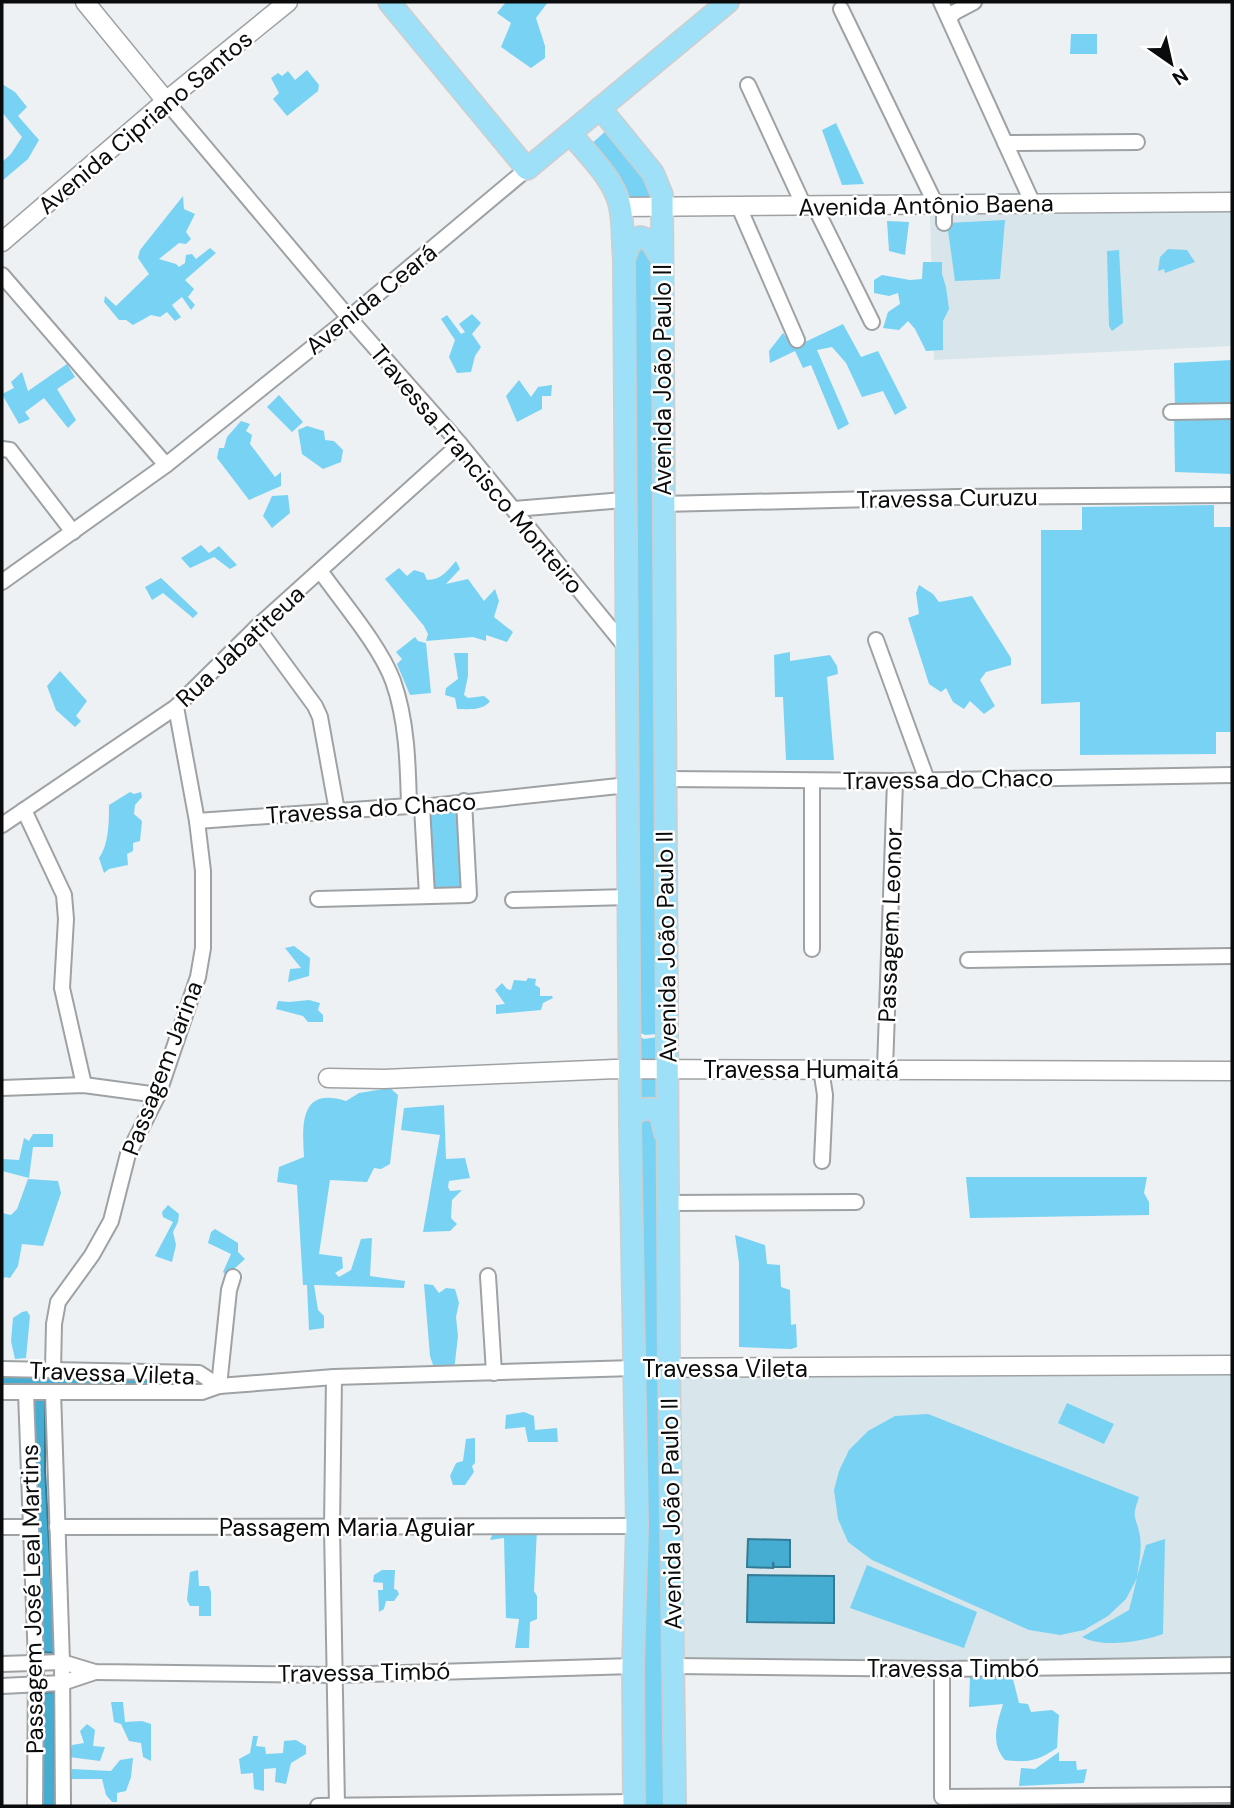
<svg xmlns="http://www.w3.org/2000/svg" width="1234" height="1808" viewBox="0 0 1234 1808" font-family="'DM Sans',sans-serif">
	<style>
		.built { fill: #d8e5ea }
		.green { fill: #78d2f3 }
		.water { fill: #44add1; stroke: #337c96; stroke-width: 2 }
		.lines { fill: none; stroke-linecap: round; stroke-linejoin: round }
		.minor-casing { stroke: #9ea2a4; stroke-width: 18 }
		.tertiary-casing { stroke: #9ea2a4; stroke-width: 21 }
		.primary-casing { stroke: #cecece; stroke-width: 24 }
		.minor { stroke: #fff; stroke-width: 14 }
		.tertiary { stroke: #fff; stroke-width: 18 }
		.primary { stroke: #9de0f7; stroke-width: 21 }
		.labels { text-anchor: middle; dominant-baseline: central; stroke-width: 5; stroke-linejoin: round; paint-order: stroke }
		.street-label { font-size: 24px; fill: #0a0b0c; stroke: #fff }
	</style>
	<rect width="100%" height="100%" fill="#edf1f3"/>
	<g class="built">
		<polygon points="1232,211 1232,346 934,360 930,214"/>
		<polygon points="1232,1365 1232,1665 682,1661 669,1367"/>
	</g>
	<g class="green">
		<polygon points="506,2 548,2 536,18 545,46 545,58 531,68 501,47 511,23 497,13"/>
		<polygon points="1071,34 1097,34 1097,54 1070,54"/>
		<polygon points="307,70 319,85 318,91 287,116 273,99 279,93 271,78 278,73 282,76 288,71 295,80"/>
		<polygon points="2,84 15,92 27,107 18,116 39,140 28,159 2,181 2,162 11,154 22,137 2,112"/>
		<polygon points="836,123 864,184 842,185 822,130"/>
		<polygon points="608,129 651,182 654,200 626,200 590,145"/>
		<polygon points="183,196 184,209 195,214 186,232 191,239 186,244 179,243 159,259 176,264 179,267 185,263 186,255 192,254 196,259 210,248 216,253 185,280 194,289 188,297 195,305 191,310 182,297 172,305 181,317 175,321 167,312 160,317 151,315 133,325 126,320 119,320 104,302 105,296 116,306 149,274 138,258 140,250"/>
		<polygon points="1005,220 1000,279 955,281 947,223"/>
		<polygon points="887,221 909,222 905,255 889,251"/>
		<polygon points="633,247 656,251 657,1034 645,1035 641,1033 630,254"/>
		<polygon points="1168,249 1187,250 1195,262 1165,273 1164,269 1158,271 1160,257"/>
		<polygon points="1119,250 1123,323 1112,331 1109,326 1107,251"/>
		<polygon points="923,262 942,262 942,274 946,287 949,309 943,321 943,350 926,351 915,329 908,321 899,330 883,328 888,312 900,304 898,293 889,296 874,293 874,280 882,275 910,280 922,279"/>
		<polygon points="472,314 481,323 472,334 481,347 475,356 471,372 457,373 449,357 455,340 441,319 447,315 461,334 465,332 459,324"/>
		<polygon points="843,324 861,357 878,351 907,408 895,415 883,391 862,397 846,363 832,347 817,350 849,424 838,430 811,365 803,368 795,351 770,363 769,351 783,333 792,343 805,342"/>
		<polygon points="1232,360 1232,408 1175,407 1174,363"/>
		<polygon points="67,364 75,377 57,389 76,420 68,428 44,398 25,412 30,419 19,424 2,394 14,388 11,382 22,372 28,391"/>
		<polygon points="519,380 531,397 538,387 552,385 551,396 542,396 542,409 517,422 506,396"/>
		<polygon points="279,395 303,422 292,432 267,407"/>
		<polygon points="1174,415 1232,416 1232,474 1175,472"/>
		<polygon points="241,421 250,424 246,431 252,435 250,444 275,477 281,472 281,486 249,500 217,458 219,448 224,448 227,437"/>
		<polygon points="307,426 324,431 325,440 334,441 343,450 341,462 323,469 302,454 298,430"/>
		<polygon points="288,495 290,513 272,528 263,516 272,496"/>
		<polygon points="1214,505 1214,527 1232,527 1232,732 1216,732 1216,754 1080,755 1080,702 1041,704 1041,530 1082,530 1082,507"/>
		<polygon points="201,545 209,553 219,546 237,565 230,569 214,557 190,568 181,558"/>
		<path d="M456,561L460,569L446,584L468,579L484,601L495,589L499,601L494,617L513,632L507,642L486,635V641L473,637L426,641L428,634L424,626L385,579L399,568L407,576L414,570L424,573L427,580C441,580 447,571 456,561Z"/>
		<polygon points="161,578 198,613 193,618 163,593 152,600 145,587"/>
		<polygon points="919,585 933,594 939,602 972,596 1011,658 1011,665 986,672 980,680 995,706 984,714 970,701 964,709 953,702 946,688 941,692 929,684 908,618 919,614 916,593"/>
		<polygon points="415,637 418,641 426,643 431,693 410,695 397,664 402,659 396,652"/>
		<polygon points="790,652 790,661 830,655 837,666 838,674 827,677 834,760 786,760 783,697 775,697 774,655"/>
		<path d="M454,653H468V676L464,695L468,698L484,696L490,701C483,711 468,709 457,709L455,698L445,695L446,688L458,679Z"/>
		<polygon points="60,671 87,701 76,716 81,721 75,727 56,710 47,686"/>
		<path d="M130,792L134,794L141,792L142,797L135,805L134,814L142,821L140,841L133,843V851L127,854L128,865L109,869L104,873L99,858C109,844 109,822 109,805Z"/>
		<polygon points="457,808 463,893 432,892 427,811"/>
		<polygon points="294,946 310,958 309,976 288,982 290,969 301,968 285,948"/>
		<polygon points="528,978 536,979 535,985 540,988 540,996 552,996 553,998 543,1003 541,1010 496,1014 496,1005 505,1004 495,990 502,983 507,989 511,990 514,980 526,981"/>
		<polygon points="309,1000 320,1003 318,1010 323,1015 323,1022 308,1022 303,1016 276,1009 278,1001 289,1002"/>
		<polygon points="637,1035 644,1039 658,1037 669,1806 645,1806"/>
		<path d="M390,1088L398,1095L390,1164L381,1169L374,1168L367,1182L330,1180L319,1254L342,1257L343,1268L335,1273L339,1277L351,1270L361,1239L372,1238L370,1276L405,1281L404,1288L314,1285L318,1310L324,1316V1328L309,1330L307,1285H303L297,1185L277,1182L279,1167L304,1157C302,1124 300,1086 346,1101L359,1093Z"/>
		<polygon points="444,1105 446,1159 465,1158 470,1178 449,1181 448,1187 450,1191 462,1190 452,1200 451,1218 457,1224 450,1231 423,1232 440,1135 401,1130 404,1108"/>
		<polygon points="33,1134 53,1134 53,1147 33,1147 29,1178 2,1171 2,1140 3,1159 19,1160 24,1138 29,1141"/>
		<polygon points="966,1177 1147,1177 1144,1193 1149,1202 1149,1215 970,1218"/>
		<polygon points="28,1179 58,1181 61,1193 43,1246 22,1244 18,1266 10,1278 5,1277 2,1280 2,1213 11,1215 17,1209"/>
		<polygon points="168,1205 179,1214 178,1222 173,1232 176,1245 172,1262 155,1256 173,1222 163,1217 162,1212"/>
		<polygon points="215,1229 238,1243 238,1252 245,1259 234,1269 230,1279 223,1272 231,1254 208,1243 211,1232"/>
		<polygon points="735,1235 765,1245 767,1264 780,1265 781,1287 790,1290 791,1325 796,1324 797,1347 791,1349 739,1347 739,1263"/>
		<polygon points="424,1284 433,1285 439,1293 446,1288 455,1289 459,1303 456,1317 458,1336 454,1371 435,1371 430,1356"/>
		<polygon points="27,1311 30,1316 26,1358 15,1359 11,1341 13,1318 22,1312"/>
		<polygon points="1067,1403 1114,1424 1104,1444 1058,1423"/>
		<polygon points="524,1412 534,1416 535,1430 557,1428 558,1442 528,1442 525,1427 505,1429 506,1415"/>
		<path d="M928,1414L1139,1497C1131,1520 1136,1515 1140,1536C1142,1550 1139,1563 1137,1577L1146,1545L1165,1539L1163,1634C1141,1642 1102,1648 1082,1637L1129,1610L1137,1578L1126,1599L1108,1616L1084,1630L1060,1635L1029,1630L872,1560L848,1542L838,1519L834,1490L839,1471L849,1450L868,1431L895,1416Z"/>
		<polygon points="475,1438 475,1463 472,1466 474,1472 465,1485 453,1485 450,1476 456,1463 463,1461 466,1439"/>
		<polygon points="495,1529 537,1529 534,1591 537,1596 537,1619 530,1622 529,1648 515,1648 519,1619 506,1618 504,1538 490,1540"/>
		<polygon points="867,1565 977,1612 964,1648 850,1608"/>
		<polygon points="198,1570 199,1586 209,1586 211,1592 211,1616 199,1616 199,1606 190,1606 187,1600 190,1572"/>
		<polygon points="382,1570 395,1570 394,1589 397,1590 399,1594 394,1601 386,1601 384,1609 379,1612 378,1590 383,1590 383,1583 373,1582 374,1575"/>
		<path d="M970,1675H1012L1019,1703L1028,1704L1031,1712L1052,1710L1059,1715L1057,1748C1037,1761 1028,1763 1005,1760C990,1743 997,1724 1003,1704L969,1707Z"/>
		<polygon points="111,1702 123,1702 125,1722 142,1721 151,1724 151,1761 143,1757 141,1743 129,1741 121,1724 114,1722"/>
		<polygon points="87,1724 95,1730 93,1746 105,1747 100,1761 69,1757 72,1745 84,1743 80,1731"/>
		<polygon points="253,1736 258,1736 256,1746 265,1747 266,1754 283,1753 284,1741 296,1740 306,1746 306,1754 291,1763 286,1784 275,1782 276,1768 264,1769 264,1791 254,1789 253,1773 241,1774 239,1759 250,1753"/>
		<polygon points="1059,1752 1059,1761 1076,1761 1077,1770 1087,1769 1084,1783 1019,1786 1021,1768 1035,1769"/>
		<polygon points="133,1758 131,1777 126,1791 117,1793 117,1802 112,1802 106,1795 102,1779 71,1779 72,1769 111,1771 120,1760"/>
	</g>
	<g class="water">
		<polygon points="2,1375 194,1377 194,1387 2,1388"/>
		<polygon points="45,1396 45,1470 55,1653 39,1652 31,1397"/>
		<polygon points="748,1539 790,1540 790,1567 774,1567 773,1562 773,1568 747,1567"/>
		<polygon points="748,1575 834,1576 834,1623 747,1622"/>
		<polygon points="54,1692 55,1806 42,1806 41,1693"/>
	</g>
	<g class="lines">
		<defs>
			<g id="minor">
				<polyline points="941,2 1033,204"/>
				<polyline points="841,9 936,205"/>
				<polyline points="949,18 955,12 974,2"/>
				<polyline points="748,85 804,206"/>
				<polyline points="166,101 349,318 460,444 625,646"/>
				<polyline points="1005,143 1137,142"/>
				<polyline points="944,205 944,223"/>
				<polyline points="739,207 797,340"/>
				<polyline points="815,207 872,322"/>
				<polyline points="2,275 166,465"/>
				<polyline points="1171,412 1232,411"/>
				<polyline points="2,449 10,450 73,532"/>
				<polyline points="662,504 958,497 1232,495"/>
				<polyline points="514,509 624,500"/>
				<path d="M321,572C343,603 380,646 393,681C407,720 408,765 409,806"/>
				<polyline points="2,582 166,465 349,318 527,169"/>
				<polyline points="257,627 315,706 320,717 337,811"/>
				<polyline points="876,640 927,780"/>
				<polyline points="664,779 895,781 1232,775"/>
				<polyline points="422,807 427,895"/>
				<polyline points="24,810 64,895 66,919 62,988 84,1085"/>
				<polyline points="197,821 409,806 422,807 628,785"/>
				<polyline points="2,825 176,707 257,627 460,444"/>
				<polyline points="318,899 469,895 464,801"/>
				<polyline points="513,900 629,897"/>
				<polyline points="812,949 812,781"/>
				<polyline points="968,960 1232,956"/>
				<polyline points="821,1069 825,1095 822,1161"/>
				<polyline points="885,1069 895,781"/>
				<polyline points="2,1088 84,1085 158,1095"/>
				<polyline points="668,1203 856,1202"/>
				<polyline points="488,1276 494,1373"/>
				<polyline points="2,1369 199,1373 219,1386"/>
				<polyline points="53,1370 54,1324 58,1302 92,1255 111,1221 128,1154 158,1095 198,977 203,948 203,871 197,821 176,707"/>
				<polyline points="334,1377 332,1527 337,1806"/>
				<polyline points="219,1386 229,1290 233,1277"/>
				<polyline points="2,1392 202,1392 219,1386 334,1377 634,1368"/>
				<polyline points="26,1392 36,1663 35,1806"/>
				<polyline points="53,1392 62,1662 63,1806"/>
				<polyline points="2,1527 31,1527"/>
				<polyline points="57,1527 637,1526"/>
				<polyline points="2,1664 62,1662 95,1672 336,1675 633,1666"/>
				<polyline points="674,1666 942,1669 1232,1665"/>
				<polyline points="942,1669 942,1797 1232,1795"/>
				<polyline points="2,1686 62,1683 95,1672"/>
				<polyline points="318,1806 634,1802"/>
			</g>
			<g id="tertiary">
				<polyline points="85,2 166,101"/>
				<polyline points="620,207 1232,202"/>
				<polyline points="2,242 166,101 288,2"/>
				<polyline points="328,1078 384,1079 615,1069 1232,1071"/>
				<polyline points="634,1368 1232,1365"/>
			</g>
			<g id="primary">
				<polyline points="389,2 527,169 728,2"/>
				<polyline points="600,108 653,173 662,195 669,1367 675,1806"/>
				<path d="M571,134C587,154 613,178 619,203C624,220 622,241 624,259L630,1124L637,1526L633,1666L634,1806"/>
				<polyline points="624,259 630,243 640,237 650,240 661,257"/>
				<path d="M630,1124C632,1111 641,1108 653,1109L661,1116L665,1133"/>
			</g>
		</defs>
		<use href="#minor" class="minor-casing"/>
		<use href="#tertiary" class="tertiary-casing"/>
		<use href="#primary" class="primary-casing"/>
		<use href="#minor" class="minor"/>
		<use href="#tertiary" class="tertiary"/>
		<use href="#primary" class="primary"/>
	</g>
	<g class="labels">
		<g class="street-label">
			<text transform="translate(145 122) rotate(-40)">Avenida Cipriano Santos</text>
			<text transform="translate(926 205) rotate(-1)">Avenida Antônio Baena</text>
			<text transform="translate(371 299) rotate(-39)">Avenida Ceará</text>
			<text transform="translate(662 380) rotate(-90)">Avenida João Paulo II</text>
			<text transform="translate(477 469) rotate(50)">Travessa Francisco Monteiro</text>
			<text transform="translate(947 498) rotate(-1)">Travessa Curuzu</text>
			<text transform="translate(240 646) rotate(-43)">Rua Jabatiteua</text>
			<text transform="translate(948 779) rotate(-1)">Travessa do Chaco</text>
			<text transform="translate(371 808) rotate(-4)">Travessa do Chaco</text>
			<text transform="translate(890 925) rotate(-88)">Passagem Leonor</text>
			<text transform="translate(666 947) rotate(-91)">Avenida João Paulo II</text>
			<text transform="translate(162 1068) rotate(-69)">Passagem Jarina</text>
			<text x="801" y="1069">Travessa Humaitá</text>
			<text x="725" y="1368">Travessa Vileta</text>
			<text transform="translate(112 1373) rotate(2)">Travessa Vileta</text>
			<text transform="translate(671 1514) rotate(-91)">Avenida João Paulo II</text>
			<text x="347" y="1527">Passagem Maria Aguiar</text>
			<text transform="translate(32 1599) rotate(-91)">Passagem José Leal Martins</text>
			<text x="953" y="1668">Travessa Timbó</text>
			<text transform="translate(364 1672) rotate(-1)">Travessa Timbó</text>
		</g>
	</g>
	<rect width="1234" height="1808" fill="none" stroke="#0a0b0c" stroke-width="7"/>
	<g transform="translate(1171 63) rotate(146)" stroke="#ffffff" stroke-width="5" paint-order="stroke">
	<path d="M0-5L12 26L0 18L-12 26Z" fill="#0a0b0c"/>
	<text y="-10" font-size="19" font-weight="bold" text-anchor="middle" fill="#0a0b0c">N</text>
	</g>
</svg>
